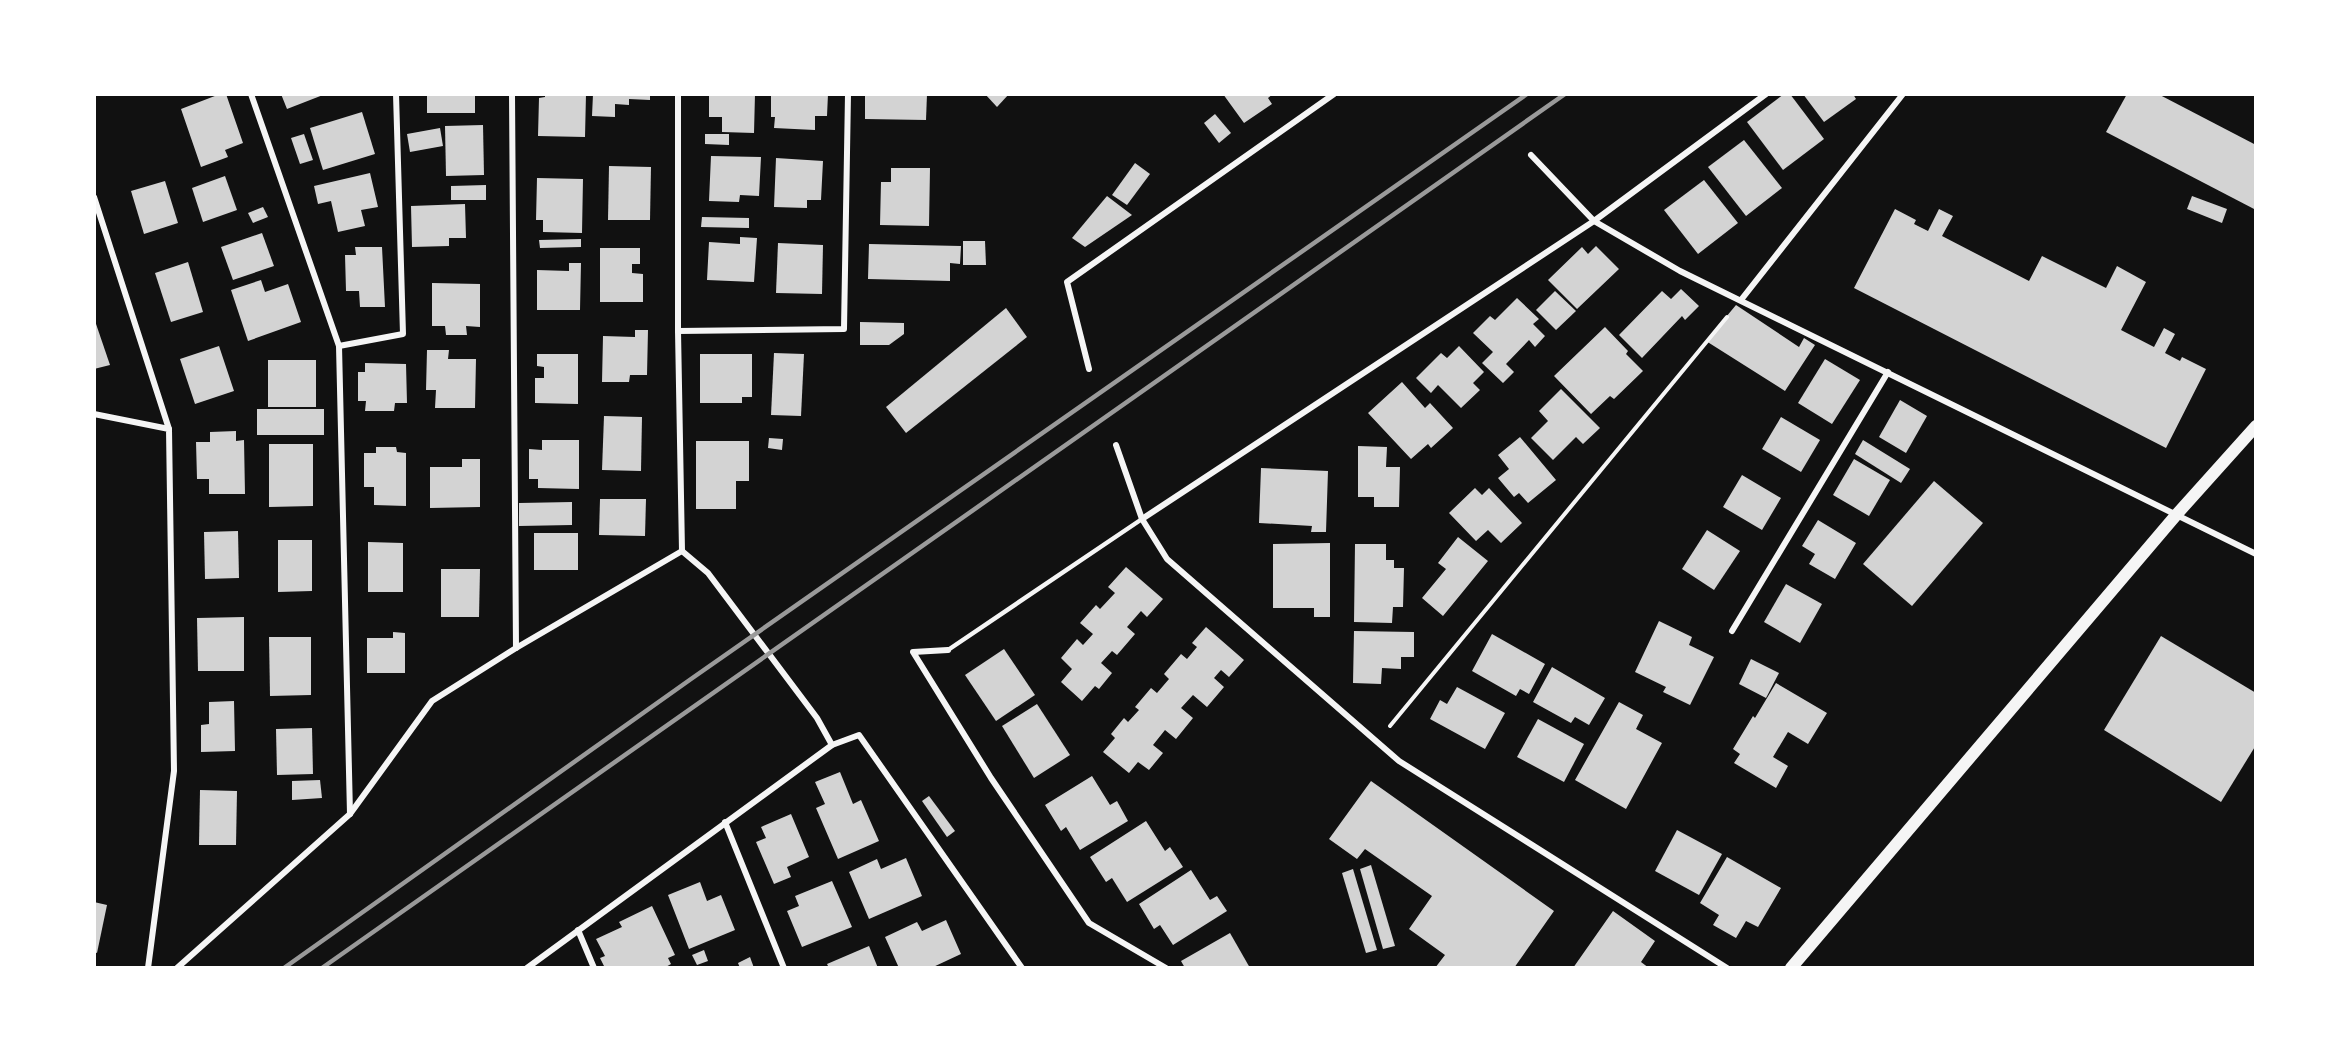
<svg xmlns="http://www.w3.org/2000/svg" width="2350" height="1062" viewBox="0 0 2350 1062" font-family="Barlow,sans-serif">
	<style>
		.building { fill: #d3d3d3 }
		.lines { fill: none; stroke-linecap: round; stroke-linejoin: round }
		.path { stroke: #f5f5f5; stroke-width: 4 }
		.service { stroke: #f5f5f5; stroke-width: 4.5 }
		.minor { stroke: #f5f5f5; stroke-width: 6 }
		.secondary { stroke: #f5f5f5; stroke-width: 12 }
		.rail { stroke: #9a9a9a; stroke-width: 4.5 }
	</style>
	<rect width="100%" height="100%" fill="#111"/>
	<g class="building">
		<polygon points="220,94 226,94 243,143 225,150 228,157 201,167 181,109"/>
		<polygon points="281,94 323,94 323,95 287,109"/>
		<rect x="427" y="94" width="48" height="19"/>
		<polygon points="545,94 586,94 585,137 538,136 539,98 545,97"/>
		<polygon points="593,94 650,94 650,100 629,99 629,105 615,104 615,117 592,116"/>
		<polygon points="709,94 755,94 754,133 722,132 722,117 709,117"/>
		<polygon points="771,94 828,94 827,116 815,116 815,130 774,128 775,117 771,117"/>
		<polygon points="865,94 927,94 926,120 865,119"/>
		<polygon points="985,94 1009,94 997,107"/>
		<polygon points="1223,94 1273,94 1268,98 1272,104 1244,123"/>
		<polygon points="1784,94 1790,94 1824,139 1783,170 1747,122"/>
		<polygon points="1803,94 1853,94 1856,99 1824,122"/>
		<polygon points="2127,94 2158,94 2256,145 2256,210 2106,132"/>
		<polygon points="362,112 375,154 323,170 310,128"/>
		<polygon points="1215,114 1231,133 1219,143 1204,123"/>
		<polygon points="483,125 484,175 446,176 445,126"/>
		<polygon points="440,128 443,146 410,152 407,134"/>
		<polygon points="304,134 313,160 300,164 291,138"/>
		<polygon points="705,134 729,134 729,145 705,144"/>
		<polygon points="1744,140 1782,188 1746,216 1708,167"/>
		<polygon points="711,156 761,157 759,196 740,195 739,202 709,201"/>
		<polygon points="776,158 823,161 821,200 807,200 807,208 774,207"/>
		<polygon points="1135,163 1150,174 1127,205 1112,195"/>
		<polygon points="609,166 651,167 650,220 608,220"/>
		<polygon points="891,168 930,168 929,226 880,225 881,182 891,182"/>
		<polygon points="370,173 378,207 361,210 365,226 338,232 331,201 318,204 314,186"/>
		<polygon points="225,176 237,210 203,222 192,188"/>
		<polygon points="537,178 583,179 582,233 543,232 543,220 536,220"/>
		<polygon points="1704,180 1738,223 1698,254 1664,210"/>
		<polygon points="165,181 178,223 144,234 131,191"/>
		<polygon points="486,185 486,200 451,200 451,186"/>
		<polygon points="1107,196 1132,215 1085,247 1072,238"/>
		<polygon points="2192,196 2227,209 2222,223 2187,209"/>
		<polygon points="465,204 466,238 449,238 449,246 412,247 411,206"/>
		<polygon points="263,207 268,217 253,223 248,213"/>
		<polygon points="1895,209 1916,220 1914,224 1928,231 1939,209 1953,216 1942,236 2029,281 2042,256 2106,288 2117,266 2146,282 2121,330 2154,347 2164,328 2175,334 2165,353 2180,361 2182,357 2206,369 2166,448 1854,288"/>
		<polygon points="702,217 749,218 749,228 701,227"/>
		<polygon points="262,233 274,266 233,280 221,247"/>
		<polygon points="740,237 757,238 754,282 707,280 709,242 740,244"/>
		<polygon points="581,239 581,247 540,248 539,240"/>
		<polygon points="963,241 985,241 986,265 963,265"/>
		<polygon points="778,243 823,245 822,294 776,293"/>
		<polygon points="869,244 961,246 960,264 950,263 950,281 868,279"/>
		<polygon points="1596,246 1619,269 1577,309 1548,280 1582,247 1588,254"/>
		<polygon points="355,247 382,247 385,307 360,307 359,291 346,291 345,255 356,255"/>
		<polygon points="600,248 640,248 640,264 632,264 632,273 643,274 643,302 600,302"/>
		<polygon points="188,262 203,312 171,322 155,273"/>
		<polygon points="569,263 581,263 580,310 537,310 537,270 569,271"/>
		<polygon points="261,280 265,292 288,284 301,322 248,341 231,290"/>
		<polygon points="432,283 480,284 480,327 466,326 467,335 446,335 445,326 432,326"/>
		<polygon points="1681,289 1699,306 1685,320 1682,316 1642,358 1619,335 1662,291 1671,299"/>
		<polygon points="1555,291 1576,311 1556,330 1536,310"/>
		<polygon points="1517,298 1539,319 1533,324 1545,336 1535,347 1529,340 1506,364 1514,372 1503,383 1482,363 1493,352 1473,333 1490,316 1495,320"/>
		<polygon points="1736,305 1799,347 1804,338 1815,345 1785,391 1706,341"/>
		<polygon points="1006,308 1027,337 906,433 886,407"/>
		<polygon points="94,318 110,365 94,369"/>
		<polygon points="860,322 904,323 904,334 889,345 860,345"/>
		<polygon points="1605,327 1628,351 1626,354 1643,371 1614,399 1610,396 1591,414 1554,376"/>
		<polygon points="635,330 648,330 647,375 630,375 629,382 602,382 603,336 635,337"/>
		<polygon points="219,346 234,391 195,404 180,359"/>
		<polygon points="1459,346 1484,372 1473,383 1480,390 1461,408 1438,385 1431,393 1416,378 1441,353 1447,358"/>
		<polygon points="427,350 449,350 448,359 476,359 475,408 435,408 436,390 426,390"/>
		<polygon points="774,353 804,354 801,416 771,415"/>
		<polygon points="537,354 578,354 578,404 535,403 535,378 544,378 544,367 537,366"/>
		<polygon points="700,354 752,354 752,397 742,397 742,403 700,403"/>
		<polygon points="1825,359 1860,380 1832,424 1798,403"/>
		<rect x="268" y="360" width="48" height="47"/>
		<polygon points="365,363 406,364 407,403 395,403 394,411 365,411 366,401 358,401 358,372 365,372"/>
		<polygon points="1402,382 1425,408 1430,403 1453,428 1431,448 1428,444 1411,459 1368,413"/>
		<polygon points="1561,389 1600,428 1583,444 1576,437 1553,460 1531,438 1548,421 1539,411"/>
		<polygon points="1900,400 1927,416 1906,453 1879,437"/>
		<rect x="257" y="409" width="67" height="26"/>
		<polygon points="604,416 642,417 641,471 602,470"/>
		<polygon points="1781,417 1820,440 1801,472 1762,449"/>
		<polygon points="236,431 236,441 244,440 245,494 209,494 209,479 197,479 196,442 210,442 210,432"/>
		<polygon points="1520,437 1556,480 1528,503 1519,493 1514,497 1498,478 1509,469 1498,455"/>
		<polygon points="769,438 783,439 782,450 768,448"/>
		<polygon points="542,440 579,440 579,489 538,488 538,479 529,479 529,449 542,450"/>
		<polygon points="1863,440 1910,469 1901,483 1855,454"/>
		<polygon points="696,441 749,441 749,481 736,481 736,509 696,509"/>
		<polygon points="269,444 313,444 313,506 269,507"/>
		<polygon points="1358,446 1387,447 1386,467 1400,467 1399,507 1374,507 1374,497 1358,497"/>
		<polygon points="376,447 396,447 397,452 406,453 406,506 374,505 374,487 364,487 364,453 376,453"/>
		<polygon points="462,459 480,459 480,507 430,508 430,467 462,467"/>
		<polygon points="1854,459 1890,480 1869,516 1833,495"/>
		<polygon points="1261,468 1328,471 1326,532 1311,532 1312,526 1259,523"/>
		<polygon points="1742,475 1781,498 1762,530 1723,507"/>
		<polygon points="1934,481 1983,523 1912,606 1863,564"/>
		<polygon points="1475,488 1482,495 1489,488 1522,523 1501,543 1488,530 1476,541 1449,513"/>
		<polygon points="600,499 646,499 645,536 599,535"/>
		<polygon points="572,502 572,525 519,526 519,503"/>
		<polygon points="1818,520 1856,543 1835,579 1809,564 1815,554 1802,546"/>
		<polygon points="1707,530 1740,551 1714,590 1682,569"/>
		<polygon points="238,531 239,578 205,579 204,532"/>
		<rect x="534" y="533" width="44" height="37"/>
		<polygon points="1458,537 1488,561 1443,616 1422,598 1446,569 1438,563"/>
		<polygon points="278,540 312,540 312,591 278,592"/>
		<polygon points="368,542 403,543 403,592 368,592"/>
		<polygon points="1330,543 1330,617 1314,617 1314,608 1273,608 1273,544"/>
		<polygon points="1355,544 1386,544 1386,560 1394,560 1394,568 1404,568 1403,607 1393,607 1392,623 1354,622"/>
		<polygon points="1126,567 1163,599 1147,617 1141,611 1127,627 1135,634 1117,655 1112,651 1101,663 1112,673 1099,689 1095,686 1082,701 1061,682 1072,669 1061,658 1077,639 1083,645 1093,634 1080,623 1096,605 1100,609 1115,593 1108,587"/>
		<polygon points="441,569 480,569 479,617 441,617"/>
		<polygon points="1786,584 1822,604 1800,643 1764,622"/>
		<polygon points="244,617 244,671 198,671 197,618"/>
		<polygon points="1659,621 1692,637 1689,645 1714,657 1690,705 1663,692 1666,687 1635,672"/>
		<polygon points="1206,627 1244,660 1229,677 1221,670 1214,678 1224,687 1207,707 1193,695 1181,708 1193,718 1176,739 1165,730 1153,745 1163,753 1149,770 1138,762 1129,773 1103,752 1115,738 1111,734 1124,718 1128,722 1139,710 1135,707 1151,688 1157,693 1169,679 1164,674 1181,654 1187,659 1197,647 1192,643"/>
		<polygon points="1354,631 1414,632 1414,657 1401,657 1401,669 1382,668 1381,684 1353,683"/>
		<polygon points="393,632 405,633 405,673 367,673 367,638 393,638"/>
		<polygon points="1492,634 1545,664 1529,694 1520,689 1516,696 1472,671"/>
		<polygon points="2161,636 2256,693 2256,745 2221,802 2104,730"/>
		<polygon points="269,637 311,637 311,695 270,696"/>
		<polygon points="1004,649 1035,695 996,721 965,675"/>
		<polygon points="1751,659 1779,673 1766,698 1739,684"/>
		<polygon points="1552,667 1605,698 1589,725 1575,717 1571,723 1533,702"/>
		<polygon points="1776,683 1827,713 1808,744 1788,732 1773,757 1788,766 1776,788 1734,763 1740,754 1733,749 1753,716 1755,718"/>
		<polygon points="1457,687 1505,713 1485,749 1430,719 1440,700 1447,704"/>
		<polygon points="234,701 235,751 201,752 201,725 209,724 209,702"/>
		<polygon points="1619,702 1643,715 1636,729 1662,743 1626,809 1575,780"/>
		<polygon points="1037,704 1070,755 1034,778 1002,726"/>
		<polygon points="1538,719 1584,744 1564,782 1517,757"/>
		<polygon points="312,728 313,774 277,775 276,729"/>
		<polygon points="840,772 853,804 861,800 879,841 838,859 816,808 825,804 815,782"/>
		<polygon points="1092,776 1110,805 1117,801 1128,821 1080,850 1066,827 1061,831 1045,805"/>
		<polygon points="320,780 322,798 292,800 292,781"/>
		<polygon points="1371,781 1554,911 1514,968 1435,968 1445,955 1409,929 1432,896 1365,849 1357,859 1329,839"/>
		<polygon points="200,790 237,791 236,845 199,845"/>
		<polygon points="929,796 955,831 947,837 922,801"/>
		<polygon points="791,814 809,857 787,867 791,877 774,884 756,842 766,838 761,827"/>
		<polygon points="1146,821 1165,851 1170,847 1183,867 1127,902 1112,878 1106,882 1090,857"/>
		<polygon points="1677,830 1722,854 1699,895 1655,871"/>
		<polygon points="1727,857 1781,888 1758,927 1746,921 1736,938 1713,925 1719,915 1700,903"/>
		<polygon points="906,858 922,896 869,919 849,872 877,859 881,869"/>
		<polygon points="1371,865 1395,946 1383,949 1360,869"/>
		<polygon points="1353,869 1377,950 1366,953 1342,873"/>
		<polygon points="1191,870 1210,900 1217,896 1227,911 1173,945 1160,925 1154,929 1139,904"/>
		<polygon points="832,881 852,927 802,947 787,911 799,906 795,896"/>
		<polygon points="700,882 707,901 721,895 735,930 689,949 668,895"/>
		<polygon points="94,902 107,905 97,953 94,952"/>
		<polygon points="652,906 675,955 668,958 671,964 664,968 650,966 605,968 600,958 605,956 596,939 622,927 619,922"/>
		<polygon points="1613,911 1655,941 1641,962 1649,968 1573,968"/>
		<polygon points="946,920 961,954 931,968 899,968 885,937 917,922 922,931"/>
		<polygon points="1230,933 1250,968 1185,968 1181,961"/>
		<polygon points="869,946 878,968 829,968 827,964"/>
		<polygon points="704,950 708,961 697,965 692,955"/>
		<polygon points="750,957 754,968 740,968 738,963"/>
	</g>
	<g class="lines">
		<polyline class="path" points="1390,726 1727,317"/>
		<polyline class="service" points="948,650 1142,519"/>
		<g class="minor">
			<polyline points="251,94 339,346 350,814"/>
			<polyline points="512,94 516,648"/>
			<polyline points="678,94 678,331 682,551 708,573 817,718 832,745"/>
			<polyline points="1531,155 1594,221 1680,271 2256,554"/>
			<polyline points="94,197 169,429"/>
			<polyline points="1741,300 1903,94"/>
			<polyline points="678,331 844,329 848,94"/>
			<polyline points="339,346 403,334 396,94"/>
			<polyline points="1089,369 1067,282 1334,94"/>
			<polyline points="94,414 169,429 174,771 148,968"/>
			<polyline points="1116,445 1142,519 1167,559 1399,761 1727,968"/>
			<polyline points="1142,519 1594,221 1766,94"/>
			<polyline points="1732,631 1888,372"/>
			<polyline points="948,650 913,652 991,778 1089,923 1166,968"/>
			<polyline points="725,822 784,968"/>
			<polyline points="578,930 594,968"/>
			<polyline points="177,968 350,814 432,701 516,648 682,551"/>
			<polyline points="527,968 832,745 859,735 1022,968"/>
		</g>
		<polyline class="secondary" points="1791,968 2177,514 2256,426"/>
		<g class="rail">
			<polyline points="284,968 691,679 1527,94"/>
			<polyline points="322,968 1565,94"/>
		</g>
	</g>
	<rect width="2350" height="1062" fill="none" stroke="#ffffff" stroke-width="192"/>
</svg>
